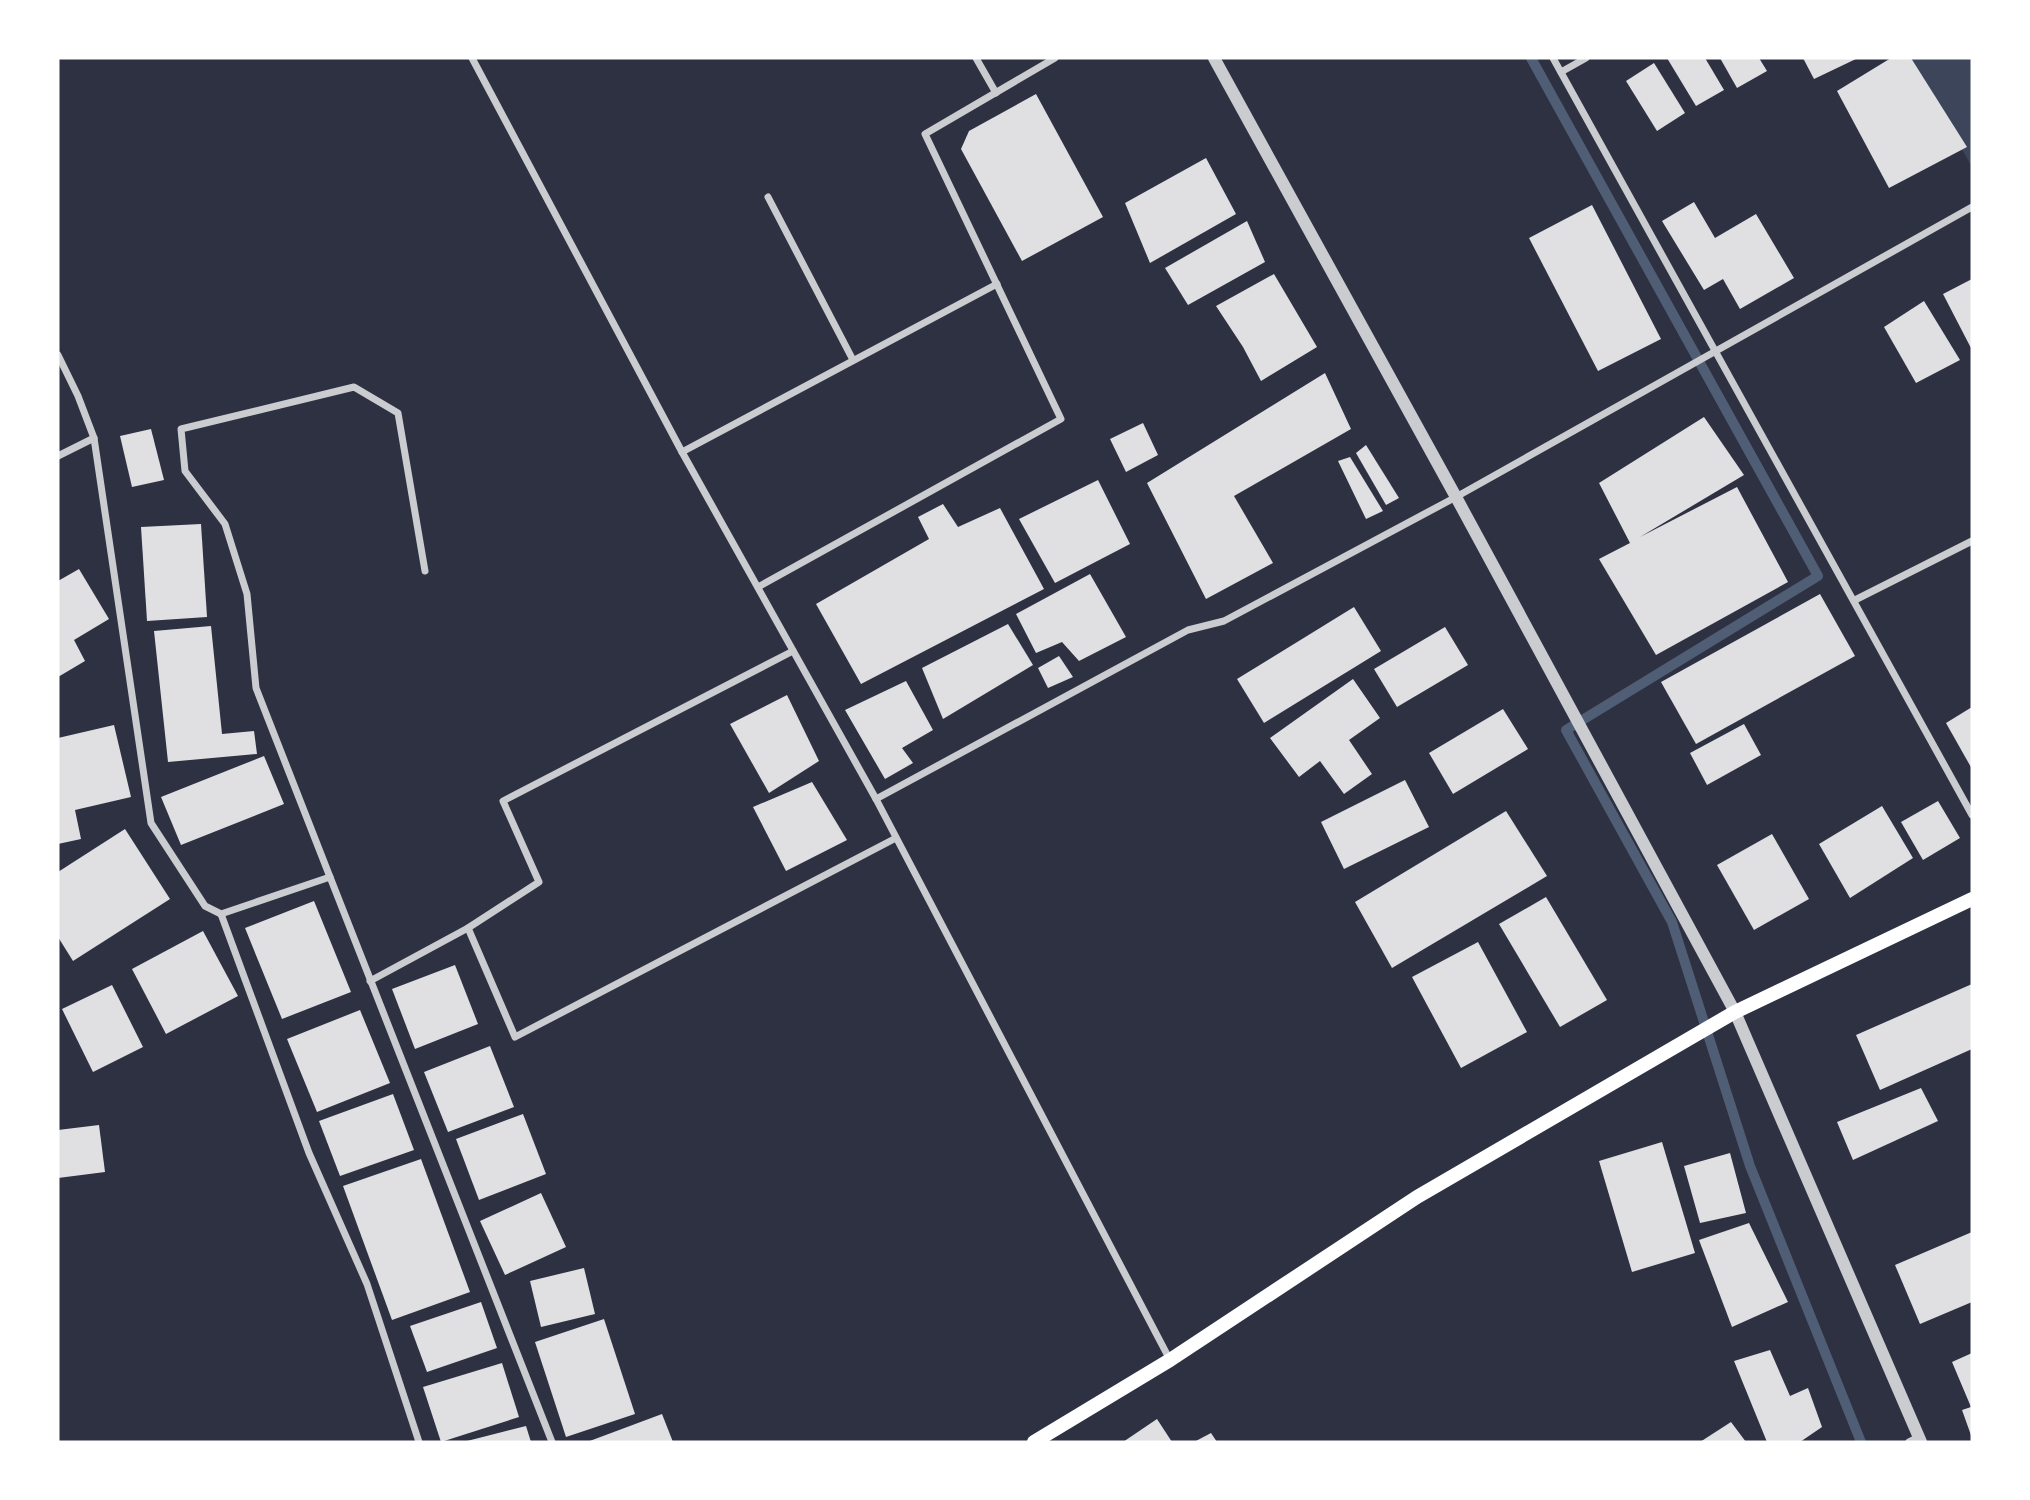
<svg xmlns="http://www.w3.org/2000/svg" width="2030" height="1500" viewBox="0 0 2030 1500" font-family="Ubuntu,sans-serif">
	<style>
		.green { fill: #3c4559 }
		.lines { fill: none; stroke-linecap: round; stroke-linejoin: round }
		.stream { stroke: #4f5d75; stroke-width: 10 }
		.building { fill: #e0e0e3 }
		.minor { stroke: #caccd0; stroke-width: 7 }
		.tertiary { stroke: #caccd0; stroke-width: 12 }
		.secondary { stroke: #fff; stroke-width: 14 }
	</style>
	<rect width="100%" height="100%" fill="#2d3142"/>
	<polygon class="green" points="1910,58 1972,58 1972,167"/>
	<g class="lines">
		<polyline class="stream" points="1531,58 1818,576 1566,730 1672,922 1750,1166 1861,1442"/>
	</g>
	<g class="building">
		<polygon points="1667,58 1705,58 1724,90 1696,106"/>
		<polygon points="1720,58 1759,58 1767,71 1737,88"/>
		<polygon points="1803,58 1858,58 1814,79"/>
		<polygon points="1891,58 1911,58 1967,147 1889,188 1837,91"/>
		<polygon points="1654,63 1685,113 1657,131 1626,81"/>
		<polygon points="1036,94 1103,217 1022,261 961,149 969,131"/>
		<polygon points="1206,158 1236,214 1150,263 1125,203"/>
		<polygon points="1694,202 1715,238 1756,214 1794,278 1740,309 1723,279 1704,290 1662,221"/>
		<polygon points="1592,205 1661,339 1598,371 1529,238"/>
		<polygon points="1247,221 1265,262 1188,305 1165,268"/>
		<polygon points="1274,274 1317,347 1261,381 1243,347 1216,306"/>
		<polygon points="1972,279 1972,350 1943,294"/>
		<polygon points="1924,301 1960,360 1916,383 1884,327"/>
		<polygon points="1325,373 1351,429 1234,496 1273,563 1206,599 1147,483"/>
		<polygon points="1704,417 1744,475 1640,537 1737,487 1788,582 1656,655 1599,559 1630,543 1599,483"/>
		<polygon points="1143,423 1158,455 1126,472 1110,439"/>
		<polygon points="151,429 164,480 132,487 120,436"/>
		<polygon points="1366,445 1399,498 1386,505 1356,453"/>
		<polygon points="1350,457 1383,511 1366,519 1338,461"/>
		<polygon points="1098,480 1130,544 1055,583 1019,519"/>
		<polygon points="943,504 958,527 1000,508 1044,589 861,684 816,604 929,539 918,517"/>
		<polygon points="201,524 207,617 147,621 141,527"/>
		<polygon points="79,569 109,619 74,640 85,661 58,677 58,581"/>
		<polygon points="1090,574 1126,637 1079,661 1062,642 1036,653 1016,614"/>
		<polygon points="1820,594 1855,656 1696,744 1661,682"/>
		<polygon points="1354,607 1381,651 1264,723 1237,679"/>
		<polygon points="1008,624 1033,665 943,719 922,668"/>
		<polygon points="211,626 222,734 254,731 257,754 168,762 154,631"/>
		<polygon points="1445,627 1468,665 1397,707 1374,669"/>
		<polygon points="1059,656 1073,677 1048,688 1038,668"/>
		<polygon points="1353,679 1380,718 1349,740 1372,774 1344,794 1320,761 1299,777 1270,738"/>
		<polygon points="906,681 933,730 902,748 913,763 885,779 845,710"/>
		<polygon points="787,695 819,761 769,793 730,724"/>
		<polygon points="1972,707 1972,769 1946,723"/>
		<polygon points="1503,709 1528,749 1453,794 1429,753"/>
		<polygon points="1744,724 1761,755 1707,785 1690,753"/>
		<polygon points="114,725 131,797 75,810 81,839 58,844 58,738"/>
		<polygon points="264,756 284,804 181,845 161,797"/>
		<polygon points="1405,780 1429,827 1344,869 1321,822"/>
		<polygon points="812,782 847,840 786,871 753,807"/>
		<polygon points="1938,801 1960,838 1923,860 1901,822"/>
		<polygon points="1882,806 1913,858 1850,898 1819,844"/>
		<polygon points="1506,811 1547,876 1392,968 1355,902"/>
		<polygon points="125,829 170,899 73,961 58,937 58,872"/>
		<polygon points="1772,834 1809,899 1754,930 1717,865"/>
		<polygon points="1546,897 1607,1000 1560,1027 1499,924"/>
		<polygon points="314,901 351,992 282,1019 245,928"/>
		<polygon points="203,931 238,996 166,1034 132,969"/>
		<polygon points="1478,942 1527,1032 1461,1068 1412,977"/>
		<polygon points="455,965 478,1024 415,1049 392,989"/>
		<polygon points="1972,984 1972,1049 1880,1090 1856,1035"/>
		<polygon points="112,985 143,1047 93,1072 62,1009"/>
		<polygon points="360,1010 390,1083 317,1112 287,1039"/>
		<polygon points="490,1046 514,1107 448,1132 424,1072"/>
		<polygon points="1921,1088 1938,1121 1853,1160 1837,1122"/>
		<polygon points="393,1094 414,1150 340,1176 319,1121"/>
		<polygon points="523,1114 546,1174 479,1200 456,1139"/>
		<polygon points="99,1125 105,1172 58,1178 58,1130"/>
		<polygon points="1662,1142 1695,1253 1632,1272 1599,1161"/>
		<polygon points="1730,1153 1746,1213 1700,1223 1684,1166"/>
		<polygon points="421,1159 470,1292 392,1320 343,1186"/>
		<polygon points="541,1193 566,1247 505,1275 480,1221"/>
		<polygon points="1749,1223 1788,1302 1732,1327 1699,1240"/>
		<polygon points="1972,1232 1972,1302 1920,1324 1895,1265"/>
		<polygon points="584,1268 595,1314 541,1327 530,1281"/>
		<polygon points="481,1302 497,1348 427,1372 410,1326"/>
		<polygon points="604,1319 635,1414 566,1437 535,1342"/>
		<polygon points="1770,1350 1790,1396 1808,1388 1822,1427 1800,1442 1767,1442 1734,1361"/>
		<polygon points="1972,1353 1972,1438 1962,1410 1971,1407 1952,1362"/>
		<polygon points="502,1363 519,1417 441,1442 423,1387"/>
		<polygon points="662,1414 673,1442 587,1442"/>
		<polygon points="1157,1419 1172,1442 1123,1442"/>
		<polygon points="1731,1422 1746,1442 1700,1442"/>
		<polygon points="526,1426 531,1442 467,1442 467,1441"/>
		<polygon points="1211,1433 1217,1442 1194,1442"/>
	</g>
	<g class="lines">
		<g class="minor">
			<polyline points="472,58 682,452 876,799 1170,1360"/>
			<polyline points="976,58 996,93"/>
			<polyline points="1553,58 1972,815"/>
			<polyline points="1561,72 1586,58"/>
			<polyline points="768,197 853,360"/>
			<polyline points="58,355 78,396 94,438 151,823 205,906 221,914 330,877 552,1442"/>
			<polyline points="682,452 997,284"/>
			<polyline points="58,456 94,438"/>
			<polyline points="758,587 1061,419 925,134 1055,58"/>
			<polyline points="1855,600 1972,541"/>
			<polyline points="876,799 1188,630 1224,621 1456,497 1972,207"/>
			<polyline points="330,877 256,688 247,594 225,524 185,471 181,429 354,387 398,413 425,571"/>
			<polyline points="221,914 309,1153 367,1284 419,1442"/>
			<polyline points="468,928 539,882 503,801 793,651"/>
			<polyline points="370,981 468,928 515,1037 896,838"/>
			<polyline points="1909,1442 1919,1437"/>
		</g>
		<polyline class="tertiary" points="1214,58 1456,497 1735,1012 1921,1442"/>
		<polyline class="secondary" points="1034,1442 1170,1360 1417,1197 1735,1012 1972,899"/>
	</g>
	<rect width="2030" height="1500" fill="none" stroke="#ffffff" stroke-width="119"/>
</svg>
